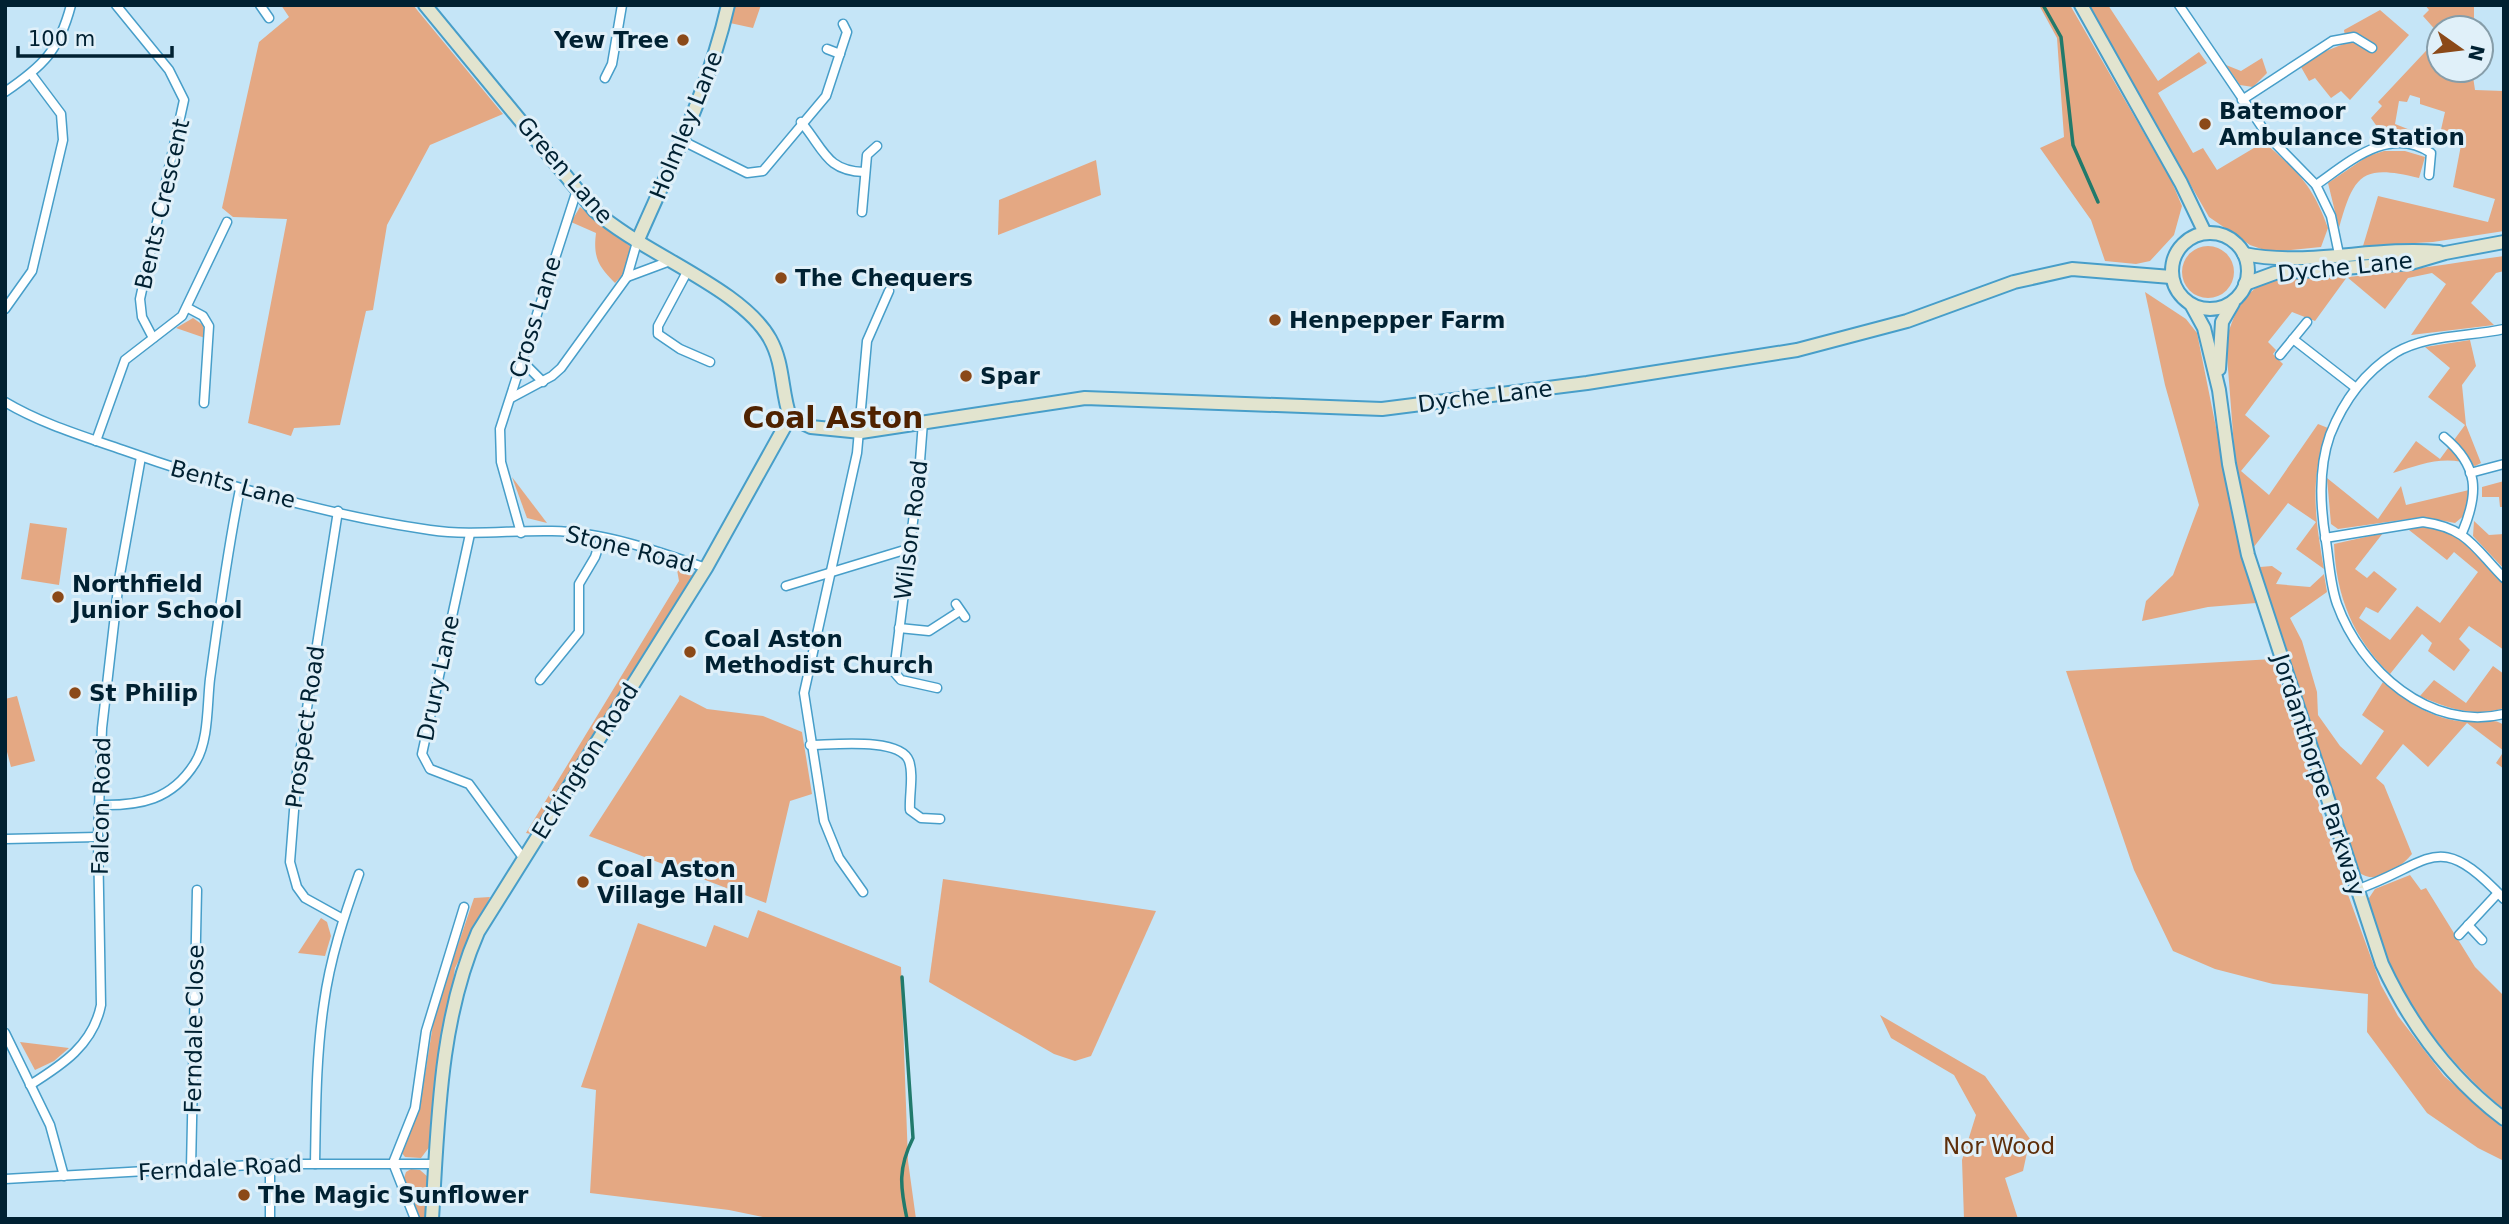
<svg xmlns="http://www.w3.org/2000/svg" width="2509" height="1224" viewBox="0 0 2509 1224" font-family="'DejaVu Sans',sans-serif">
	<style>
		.green { fill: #e4a883 }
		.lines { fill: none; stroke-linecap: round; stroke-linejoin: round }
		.stream { stroke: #217a6b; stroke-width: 3.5 }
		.street-casing { stroke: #479ec9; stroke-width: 11 }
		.secondary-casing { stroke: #479ec9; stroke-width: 16 }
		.street { stroke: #fff; stroke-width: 8 }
		.secondary { stroke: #e2e4cf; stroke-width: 12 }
		.poi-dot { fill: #8b4918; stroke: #e0f0f9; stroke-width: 2.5 }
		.labels { text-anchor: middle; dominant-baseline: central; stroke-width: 6; stroke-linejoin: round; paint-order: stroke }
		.poi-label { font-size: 23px; font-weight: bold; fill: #002132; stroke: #e0f0f9; text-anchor: start }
		.street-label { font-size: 23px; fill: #002132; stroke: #e0f0f9 }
		.park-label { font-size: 23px; fill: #5e2f0b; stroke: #e0f0f9 }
		.district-label { font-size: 30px; font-weight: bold; fill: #4f2200; stroke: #e0f0f9 }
	</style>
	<rect width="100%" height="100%" fill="#c5e5f7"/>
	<g class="green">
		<polygon points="281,5 413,5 503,114 430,145 387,225 373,310 366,311 340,425 294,428 291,436 248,423 287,219 233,217 222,208 259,42 289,17"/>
		<polygon points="734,5 761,5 753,28 730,23"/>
		<polygon points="2039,5 2070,5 2171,180 2182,206 2174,235 2150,261 2136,264 2105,261 2091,220 2040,148 2064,137 2057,38"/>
		<path d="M2087,5H2108L2158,81L2199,52L2207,63L2158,93L2193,153L2203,148L2217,170L2264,142C2298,172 2312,184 2328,228L2321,247L2270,252L2250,245L2209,217Z"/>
		<polygon points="2425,5 2474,5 2474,18 2469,19 2469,28 2439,28 2439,34 2423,16 2429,10"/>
		<polygon points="2380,10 2409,35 2350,100 2341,91 2331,98 2315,78 2309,81 2301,67 2321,53 2346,43 2344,30"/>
		<polygon points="2439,37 2439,70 2472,70 2475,90 2504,91 2504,231 2433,242 2363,246 2378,196 2488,222 2495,199 2453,187 2462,140 2440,134 2445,112 2420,104 2420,98 2410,95 2407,102 2399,101 2395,124 2428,137 2426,146 2385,138 2371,118 2382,106 2378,102"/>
		<polygon points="2262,58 2267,73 2253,87 2240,85 2226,65 2241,71"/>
		<path d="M2384,151H2405L2425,157L2419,178C2363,164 2354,173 2339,228L2328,183L2368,156Z"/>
		<polygon points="1096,160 1101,195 998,235 999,200"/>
		<path d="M580,207L631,247L625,272L615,283C598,266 593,257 596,233L571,222Z"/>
		<circle cx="2208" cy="272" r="26"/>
		<path d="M2504,256V271L2496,273L2471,303L2494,325L2411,335L2446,284L2432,273L2408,278L2385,309L2347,277L2315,321L2292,312L2268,342L2276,350L2273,354L2283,364L2245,415L2270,436L2241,471L2269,495L2318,424L2328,428C2309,479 2315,517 2324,569L2296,549L2316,522L2288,503L2253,548L2236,472L2226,343C2230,323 2241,295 2261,285C2286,273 2322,279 2348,277C2400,272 2452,263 2504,256Z"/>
		<polygon points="2145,292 2186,319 2197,333 2228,487 2256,603 2208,607 2142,621 2146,601 2173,575 2199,505 2165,385"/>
		<polygon points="193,318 203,325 205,338 176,328"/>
		<path d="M2470,340L2476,366L2462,385L2466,425L2481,463L2475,466C2446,454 2422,464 2393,473L2416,441L2440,459L2465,425L2428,397L2450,368L2425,347Z"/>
		<polygon points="512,477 547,523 527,518"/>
		<polygon points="2327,478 2378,519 2401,486 2406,505 2469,490 2466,514 2455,523 2423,517 2338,529 2331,524"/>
		<polygon points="2504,481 2504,507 2500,507 2499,497 2482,497 2482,487"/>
		<polygon points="2474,521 2489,535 2504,534 2504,569 2473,536"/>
		<polygon points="30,523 67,528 59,585 21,579"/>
		<path d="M2421,526L2449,532L2469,545L2504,582V650L2469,626L2459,639L2470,650L2454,671L2428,651L2432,643L2422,634L2390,674C2353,638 2336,596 2334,544L2383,533L2355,569L2367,578L2374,571L2397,589L2378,613L2366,607L2359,618L2390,640L2417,606L2440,623L2478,572L2454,552L2447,560L2409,530Z"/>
		<polygon points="676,564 693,570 694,577 531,834 526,833 679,581"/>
		<path d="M2272,566L2282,573L2276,584L2310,587L2324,574L2327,592L2290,618L2302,641L2317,692L2318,715L2340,746L2361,765L2384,731L2362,715L2383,682C2408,703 2432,719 2466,722C2479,723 2493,717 2504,725V769L2496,763L2504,751L2467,723L2428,767L2403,744L2376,778L2384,785L2412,854C2399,869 2377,886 2358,872L2271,607L2260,567Z"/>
		<polygon points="2273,659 2343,881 2381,985 2398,1016 2444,1076 2504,1129 2504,1161 2478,1148 2427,1113 2367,1032 2368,994 2273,984 2215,969 2173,951 2134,870 2066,671"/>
		<path d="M2493,666L2504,674V708C2476,718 2445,708 2420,696L2434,680L2466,703Z"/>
		<polygon points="680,695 707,709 763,716 802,732 812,794 790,801 766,903 589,836"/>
		<polygon points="17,696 35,761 11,767 5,744 5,699"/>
		<path d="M2410,875L2421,890L2426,888L2475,967L2504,996V1109C2449,1066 2372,969 2369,898L2375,889Z"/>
		<polygon points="943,879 1156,911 1091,1056 1075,1061 1054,1054 929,982"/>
		<polygon points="490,897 455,968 430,1146 421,1158 405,1157 402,1153 420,1106 435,1012 474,898"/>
		<polygon points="758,910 901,967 908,1161 916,1219 772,1219 729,1210 590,1193 596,1090 581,1087 638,923 706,947 714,925 748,938"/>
		<polygon points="321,918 327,922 331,936 325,956 298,953"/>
		<polygon points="1880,1015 1985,1076 2030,1139 2023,1171 2005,1178 2018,1219 1964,1219 1962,1160 1976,1115 1954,1075 1891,1038"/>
		<polygon points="20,1042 69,1048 54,1061 35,1070"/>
		<polygon points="411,1169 420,1170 428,1177 427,1219 419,1219 404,1178 406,1172"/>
	</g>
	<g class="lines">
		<g class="stream">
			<polyline points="2043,5 2061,37 2073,145 2098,202"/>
			<path d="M902,977L913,1138C898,1168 900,1186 907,1219"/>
		</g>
		<defs>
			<g id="street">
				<polyline points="116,5 169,70 184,100 140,299 142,317 153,338"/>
				<polyline points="260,5 269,18"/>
				<polyline points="2179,5 2268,136 2316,185 2331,216 2340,259"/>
				<polyline points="827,49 840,54"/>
				<polyline points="605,78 612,64 622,5"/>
				<path d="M5,92C43,66 59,51 71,5"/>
				<polyline points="2242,100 2332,41 2354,37 2372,48"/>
				<path d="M801,122C824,149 826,171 864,172"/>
				<polyline points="683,141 747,173 763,171 826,96 847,32 843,24"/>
				<path d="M2316,185C2349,162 2389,125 2431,153L2429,175"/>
				<polyline points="862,212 867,155 877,146"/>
				<polyline points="687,272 658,326 658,334 680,349 710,362"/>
				<polyline points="627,277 670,261"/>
				<polyline points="188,308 203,316 209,326 204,403"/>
				<polyline points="5,309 32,271 63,140 61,114 31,74"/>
				<path d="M2504,329C2469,337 2427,334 2395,353C2365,372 2343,402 2330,435C2318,469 2320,506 2326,541C2329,561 2330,584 2337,604C2361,670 2429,732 2504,714"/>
				<polyline points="2293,339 2356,388"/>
				<polyline points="2280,355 2307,322"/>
				<polyline points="523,362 543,382"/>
				<polyline points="511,398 552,376 561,368 627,277 637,242"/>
				<path d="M5,402C42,424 83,436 123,450C222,485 326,515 430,530C471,536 511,530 552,531C603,532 658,551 706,568"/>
				<polyline points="923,422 919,474 894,672 901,680 937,688"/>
				<path d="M2444,437C2479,466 2479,493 2462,533"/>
				<polyline points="96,441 125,360 182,316 227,222"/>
				<polyline points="2470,473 2504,464"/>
				<polyline points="338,511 297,772 290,862 297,887 305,898 343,919"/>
				<polyline points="521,533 501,462 500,429 577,190"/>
				<polyline points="470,534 422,754 430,769 469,784 524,859"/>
				<path d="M2325,538L2423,522C2468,528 2475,549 2504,578"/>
				<polyline points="786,586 911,548"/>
				<polyline points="956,604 965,617"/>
				<polyline points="899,628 929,631 960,611"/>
				<polyline points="540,680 579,632 579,584 595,557 601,539"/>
				<path d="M810,745C832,745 900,737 909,761C914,775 909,795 910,810L921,818L940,819"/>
				<path d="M99,805C140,806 172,800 195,763C209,741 207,704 210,679C219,615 227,552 240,489"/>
				<polyline points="5,839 98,837"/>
				<path d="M2356,890C2433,863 2436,827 2504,899"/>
				<polyline points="863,892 839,858 824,821 804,693 857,453 867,341 889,291"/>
				<polyline points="2468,925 2482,940"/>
				<polyline points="2459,935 2498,893"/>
				<polyline points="5,1033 50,1125 64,1176"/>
				<path d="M30,1085C62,1065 93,1045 101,1005L98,837L102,728L119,580L141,457"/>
				<polyline points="270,1164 270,1219"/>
				<path d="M315,1164C316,1110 316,1056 324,1003C330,959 344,916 359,874"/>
				<polyline points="191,1168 197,890"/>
				<polyline points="5,1179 270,1164 435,1164"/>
				<polyline points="415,1219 393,1163 415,1108 426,1031 464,907"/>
			</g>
			<g id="secondary">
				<path d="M425,5L594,210C641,253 742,288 770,339C784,364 781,391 790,417"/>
				<polyline points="2081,5 2181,183 2205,233"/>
				<circle cx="2210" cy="271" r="38"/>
				<path d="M637,242C671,164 709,89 728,5"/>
				<path d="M2244,254C2308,267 2374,246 2439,252"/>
				<polyline points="2245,284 2275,273 2411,263 2445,253 2504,242"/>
				<path d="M2192,306L2204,328L2219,390L2229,464L2248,555L2382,964C2411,1026 2450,1078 2504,1119"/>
				<polyline points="2219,369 2222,322 2233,303"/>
				<polyline points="790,417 811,427 861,432 1085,398 1382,409 1587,383 1797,350 1907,321 2014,282 2072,269 2171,277"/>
				<path d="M432,1219C438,1124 439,1021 478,932L706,568L790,417"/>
			</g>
		</defs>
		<use href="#street" class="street-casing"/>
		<use href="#secondary" class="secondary-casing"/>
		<use href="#street" class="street"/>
		<use href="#secondary" class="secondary"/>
	</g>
	<g class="poi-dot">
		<circle cx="683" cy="40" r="7"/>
		<circle cx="2205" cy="124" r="7"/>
		<circle cx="781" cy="278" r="7"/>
		<circle cx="1275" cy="320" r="7"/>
		<circle cx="966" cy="376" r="7"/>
		<circle cx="58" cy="597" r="7"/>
		<circle cx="690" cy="652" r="7"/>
		<circle cx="75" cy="693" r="7"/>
		<circle cx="583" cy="882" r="7"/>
		<circle cx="244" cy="1195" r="7"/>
	</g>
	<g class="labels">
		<g class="poi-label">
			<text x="669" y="40" text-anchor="end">Yew Tree</text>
			<text x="2219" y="111">Batemoor<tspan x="2219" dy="26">Ambulance Station</tspan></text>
			<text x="795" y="278">The Chequers</text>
			<text x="1289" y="320">Henpepper Farm</text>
			<text x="980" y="376">Spar</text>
			<text x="72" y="584">Northfield<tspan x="72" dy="26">Junior School</tspan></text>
			<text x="704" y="639">Coal Aston<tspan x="704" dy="26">Methodist Church</tspan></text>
			<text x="89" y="693">St Philip</text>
			<text x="597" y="869">Coal Aston<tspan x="597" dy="26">Village Hall</tspan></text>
			<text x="258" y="1195">The Magic Sunflower</text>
		</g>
		<g class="street-label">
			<text transform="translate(686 125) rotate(-68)">Holmley Lane</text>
			<text transform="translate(565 170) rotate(49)">Green Lane</text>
			<text transform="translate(162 204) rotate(-77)">Bents Crescent</text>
			<text transform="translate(2345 267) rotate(-6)">Dyche Lane</text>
			<text transform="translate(535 317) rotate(-73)">Cross Lane</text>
			<text transform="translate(1485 396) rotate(-7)">Dyche Lane</text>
			<text transform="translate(233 484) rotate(15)">Bents Lane</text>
			<text transform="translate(911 530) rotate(-83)">Wilson Road</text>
			<text transform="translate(630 549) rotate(14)">Stone Road</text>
			<text transform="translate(438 678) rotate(-78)">Drury Lane</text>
			<text transform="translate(305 727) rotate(-82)">Prospect Road</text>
			<text transform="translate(585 761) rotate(-58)">Eckington Road</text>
			<text transform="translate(2319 775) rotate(72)">Jordanthorpe Parkway</text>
			<text transform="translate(101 806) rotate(-89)">Falcon Road</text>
			<text transform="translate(194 1029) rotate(-89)">Ferndale Close</text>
			<text transform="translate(220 1168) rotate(-3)">Ferndale Road</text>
		</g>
		<g class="park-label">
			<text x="1999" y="1146">Nor Wood</text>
		</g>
		<g class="district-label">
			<text x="833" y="417">Coal Aston</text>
		</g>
	</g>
	<rect width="2509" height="1224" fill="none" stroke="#002132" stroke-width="14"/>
	<g transform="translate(2460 49) rotate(104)"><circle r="33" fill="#e0f0f9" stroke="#869da9" stroke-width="2"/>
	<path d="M0-5L12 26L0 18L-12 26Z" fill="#8b4918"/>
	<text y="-10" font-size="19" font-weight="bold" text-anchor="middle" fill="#002132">N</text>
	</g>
	<path d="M18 46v10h154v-10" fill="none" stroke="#002132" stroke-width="3.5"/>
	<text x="28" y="46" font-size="21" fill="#002132" stroke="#e0f0f9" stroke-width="5" paint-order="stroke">100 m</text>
</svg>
